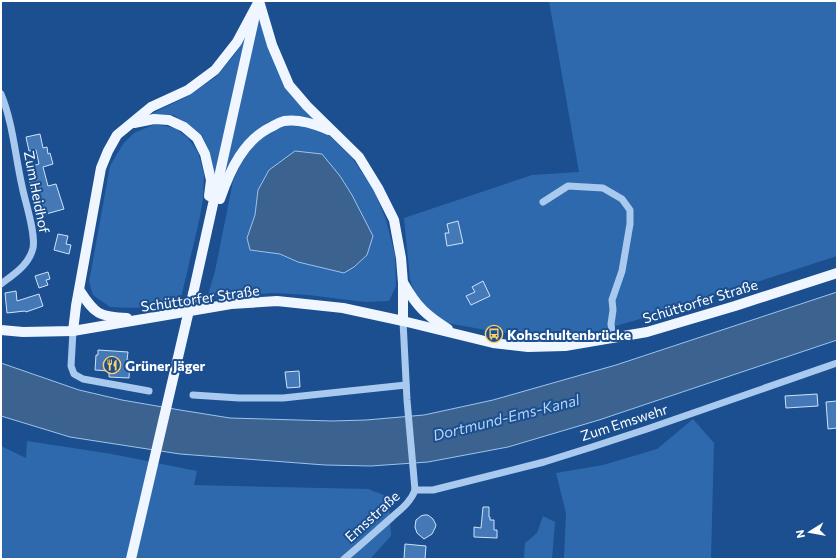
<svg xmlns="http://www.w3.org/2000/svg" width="838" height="560" viewBox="0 0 838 560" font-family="Commissioner,sans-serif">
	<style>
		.green { fill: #2e69ad; fill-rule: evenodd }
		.water { fill: #3c6290; stroke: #9cc4f0 }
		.building { fill: #4478b7; stroke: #cfe3fa }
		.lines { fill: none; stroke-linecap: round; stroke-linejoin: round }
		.minor { stroke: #a9c9ee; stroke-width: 7 }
		.major { stroke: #f0f6ff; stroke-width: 10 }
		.major-bridge { stroke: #f0f6ff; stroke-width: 10 }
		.labels { text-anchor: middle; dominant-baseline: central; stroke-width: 4; stroke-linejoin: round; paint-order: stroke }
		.street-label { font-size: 14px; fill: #fff; stroke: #1b4f8f }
		.poi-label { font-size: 14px; font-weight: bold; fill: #fff; stroke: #1b4f8f; text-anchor: start }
		.water-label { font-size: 15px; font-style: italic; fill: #b5d3f5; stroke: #1b4f8f }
	</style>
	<rect width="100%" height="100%" fill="#1b4f8f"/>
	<g class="green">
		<polygon points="549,1 837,1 837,256 661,313 591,333 558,338 491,331 442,322 417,298 413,289 410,279 404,218 532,175 579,172"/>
		<polygon points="259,2 289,85 333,131 308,121 263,130 226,180 205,238"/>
		<polygon points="245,37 215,176 209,151 202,135 174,115 162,114 149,115 186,97 217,76 234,55"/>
		<polygon points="155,124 175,128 188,138 198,152 204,174 203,199 199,221 180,302 136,308 110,307 93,295 89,282 110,166 123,144 134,133"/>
		<path d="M304,125L328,134L352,158L374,190L386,220L395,255L396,286L389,301L365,302L308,295L274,293L207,298L215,271L233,181L243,158L264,135L283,126ZM340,176L352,195L373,236L344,273L298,262L280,254L250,250L248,238L255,215L258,190Z"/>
		<polygon points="693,419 714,443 711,559 564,559 566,513 556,473 603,465 657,449"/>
		<polygon points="27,441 112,454 197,471 194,485 368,489 389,497 391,536 370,559 1,559 1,446 26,458"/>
		<polygon points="543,516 555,522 552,559 526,559 524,557 525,543 537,533"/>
	</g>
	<g class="water">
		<polygon points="295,151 322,154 340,176 352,195 373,236 367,255 354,267 344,273 298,262 280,254 250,250 247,238 255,215 258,190 269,170"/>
		<polygon points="837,292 837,340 599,420 508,447 428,462 371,466 325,465 180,454 70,437 1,416 1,363 79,390 122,400 180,410 230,418 332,421 366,420 424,415 493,400 616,365"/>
	</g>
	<g class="building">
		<polygon points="40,134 43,148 47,147 48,154 50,153 53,164 43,167 48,186 56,184 64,209 39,216 26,168 39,164 36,150 29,151 26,137"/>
		<polygon points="458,221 463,243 447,246 445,233 449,233 447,224"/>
		<polygon points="58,234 68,236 66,244 71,245 69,254 54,250"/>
		<polygon points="48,272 50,279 46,280 48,285 39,288 35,276"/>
		<polygon points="483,281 490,296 471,305 466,296 475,292 472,287"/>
		<polygon points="16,291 17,301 39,294 43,306 26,312 25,311 7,313 5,293"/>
		<polygon points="98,350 128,352 127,360 130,360 129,378 109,377 109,371 95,370 96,355 98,355"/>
		<polygon points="299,371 300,387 287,388 285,372"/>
		<polygon points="817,394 818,406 786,408 785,396"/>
		<polygon points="837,401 837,428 828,429 826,402"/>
		<polygon points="483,507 489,507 489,517 490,517 490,520 494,520 494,530 497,530 497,538 474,537 474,527 481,528"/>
		<polygon points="424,515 428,515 433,519 436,525 435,528 432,534 424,539 417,533 415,527 416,520 421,516"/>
		<polygon points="405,544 426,546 425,559 404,559"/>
	</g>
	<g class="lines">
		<g class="minor">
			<path d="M1,94C13,123 15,155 22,186C25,202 36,233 33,248C29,265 14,274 1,284"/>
			<polyline points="543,202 568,186 603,188 622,199 630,210 630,224 622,271 612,300 613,310 611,324 613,339"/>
			<polyline points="73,331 71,366 74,374 83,379 149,391"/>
			<polyline points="193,395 239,398 283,398 406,385"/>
			<polyline points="415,490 433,490 544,462 592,447 647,429 837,363"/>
			<path d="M344,559C360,546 375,532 391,518C400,510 411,502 415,490L407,400L403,321"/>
		</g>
		<g class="major">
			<polyline points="259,1 272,45 289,85 307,106 359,157 378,188 394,220 401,258 403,283 403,321"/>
			<polyline points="134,123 154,119 169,120 184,127 197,138 205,154 211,180 209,196"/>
			<path d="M220,199C230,170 244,139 273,126C276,124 280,122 284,121C300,119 314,124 329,130"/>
			<path d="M404,284C417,307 426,315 448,329"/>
			<path d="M80,291C95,314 99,317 127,318"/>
			<polyline points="193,294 255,15"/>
			<polyline points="1,330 23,332 73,331 231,304 277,301 343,308 403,321 493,343 528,347 565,346 647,332 735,306 837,273"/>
			<polyline points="73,331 76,306 101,168 108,151 117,135 151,107 188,90 215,70 237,42 259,1"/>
			<polyline points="131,559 186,323"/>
		</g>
		<polyline class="major-bridge" points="186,323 193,294"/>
	</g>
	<defs>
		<symbol id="bus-ring" viewBox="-11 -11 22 22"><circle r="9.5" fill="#1b4f8f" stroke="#ffd166" stroke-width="1.5"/><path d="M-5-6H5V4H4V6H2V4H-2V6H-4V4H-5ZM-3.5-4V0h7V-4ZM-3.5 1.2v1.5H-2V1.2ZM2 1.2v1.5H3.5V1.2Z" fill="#ffd166"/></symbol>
		<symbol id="restaurant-ring" viewBox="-11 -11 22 22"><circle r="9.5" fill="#1b4f8f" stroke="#ffd166" stroke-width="1.5"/><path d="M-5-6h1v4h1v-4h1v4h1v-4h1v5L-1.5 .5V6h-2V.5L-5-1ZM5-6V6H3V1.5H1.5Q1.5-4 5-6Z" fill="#ffd166"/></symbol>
	</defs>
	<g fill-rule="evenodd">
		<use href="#bus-ring" x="484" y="324" width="20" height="20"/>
		<use href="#restaurant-ring" x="102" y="355" width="20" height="20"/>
	</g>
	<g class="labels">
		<g class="street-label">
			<text transform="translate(37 192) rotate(79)">Zum Heidhof</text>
			<text transform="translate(200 298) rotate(-8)">Schüttorfer Straße</text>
			<text transform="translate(700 301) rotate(-17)">Schüttorfer Straße</text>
			<text transform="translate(624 422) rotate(-18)">Zum Emswehr</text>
			<text transform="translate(372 516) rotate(-42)">Emsstraße</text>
		</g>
		<g class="poi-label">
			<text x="507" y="334">Kohschultenbrücke</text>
			<text x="125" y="365">Grüner Jäger</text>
		</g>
		<g class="water-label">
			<text transform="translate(506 417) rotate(-14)">Dortmund-Ems-Kanal</text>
		</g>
	</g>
	<rect width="838" height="560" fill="none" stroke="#ffffff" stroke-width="4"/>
	<g transform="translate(810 532) rotate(259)" stroke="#1b4f8f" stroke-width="3" paint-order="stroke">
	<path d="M0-3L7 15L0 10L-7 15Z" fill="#ffffff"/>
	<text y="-6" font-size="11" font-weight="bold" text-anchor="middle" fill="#ffffff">N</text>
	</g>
</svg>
